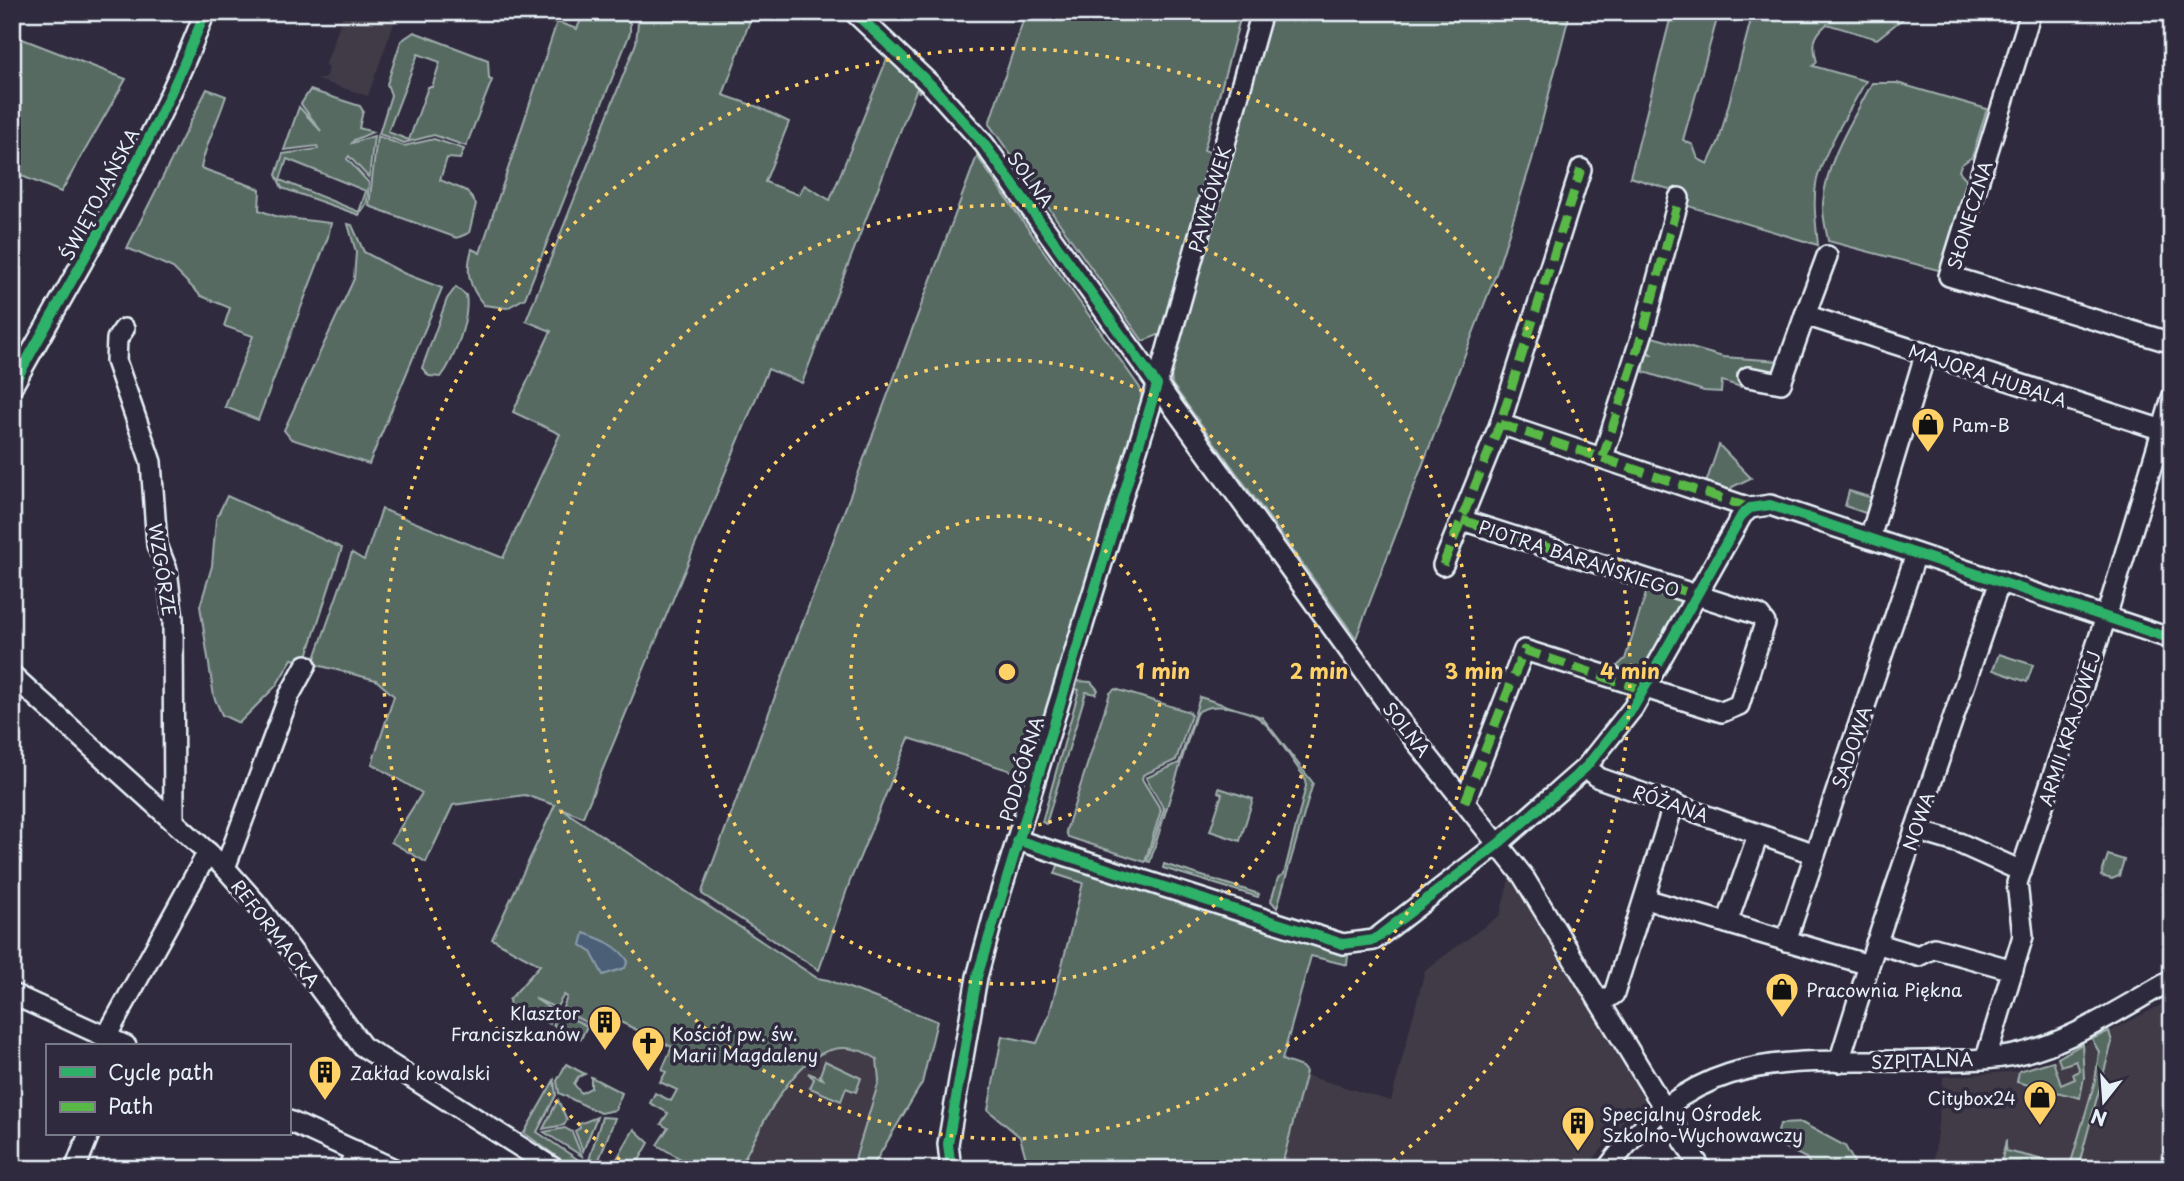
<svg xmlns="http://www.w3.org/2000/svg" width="2184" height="1181" viewBox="0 0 2184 1181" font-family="'Playpen Sans',sans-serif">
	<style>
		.built { fill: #413a46 }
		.green { fill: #576a62; stroke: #a0aead; stroke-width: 2; fill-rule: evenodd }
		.water { fill: #4c6177; stroke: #8a9bab; stroke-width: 2 }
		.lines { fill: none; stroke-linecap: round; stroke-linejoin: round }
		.minor-casing { stroke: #e8f1f8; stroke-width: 24 }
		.minor { stroke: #2f2a3d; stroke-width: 19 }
		.quiet { stroke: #58b947; stroke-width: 9; stroke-dasharray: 18 9; stroke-linecap: butt }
		.cycleway-casing { stroke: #2f2a3d; stroke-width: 15 }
		.cycleway { stroke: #2db169; stroke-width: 10 }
		.ring { fill: none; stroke: #ffd166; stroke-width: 3.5; stroke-dasharray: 3.5 7 }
		.labels { text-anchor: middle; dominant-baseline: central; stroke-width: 7; stroke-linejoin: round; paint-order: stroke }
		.street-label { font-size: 18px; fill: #e8f1f8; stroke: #2f2a3d }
		.poi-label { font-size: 18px; fill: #e8f1f8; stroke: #2f2a3d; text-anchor: start }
		.centre { fill: #ffd166; stroke: #2f2a3d; stroke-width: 3.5 }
		.ring-label { font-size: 21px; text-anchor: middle; font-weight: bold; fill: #ffd166; stroke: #2f2a3d; stroke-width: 7; stroke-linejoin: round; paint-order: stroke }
	</style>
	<rect width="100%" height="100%" fill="#2f2a3d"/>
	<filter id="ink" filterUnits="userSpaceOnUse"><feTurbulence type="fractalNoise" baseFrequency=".0143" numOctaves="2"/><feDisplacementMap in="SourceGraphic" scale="14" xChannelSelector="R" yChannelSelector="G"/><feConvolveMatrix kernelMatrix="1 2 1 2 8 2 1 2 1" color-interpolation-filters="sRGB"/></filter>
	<g filter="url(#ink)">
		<g class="built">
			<polygon points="344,12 398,12 368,96 315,79 324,79 326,75 329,68 325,66"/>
			<polygon points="513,12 560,12 555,26"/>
			<polygon points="1511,871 1645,1102 1620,1128 1612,1120 1604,1131 1612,1137 1585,1169 1281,1169 1305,1075 1391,1101 1425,970 1500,915"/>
			<polygon points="817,978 828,980 937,1021 922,1083 871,1169 730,1169"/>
			<polygon points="2172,999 2172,1169 2078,1169 2006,1151 2005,1147 2000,1169 1933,1169 1943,1077 2019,1071 2053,1061"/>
		</g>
		<g class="green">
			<path d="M584,12H623L621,17L630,23V33L525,298L507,308L484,305C469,287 465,272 472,249L480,253L557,22L577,29Z"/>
			<path d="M639,12H753L723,95L758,107L789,122L765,182L799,195L804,185L830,200L889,54L918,82L919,93L917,88L802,383L768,369L583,817L560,808L817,978L828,980L937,1021L922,1083L871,1169H852L879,1081L877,1059C808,1014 768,1117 741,1164L733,1162L730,1169H698L657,1145L668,1128L661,1124L668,1113L650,1103L655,1093L671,1101L677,1090L660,1082L666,1072L662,1070L672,1047L602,1013H595L589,1024L562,1010L567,997L564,995L556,1008L534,998L555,1012L550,1024L510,1007L509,1000L540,965L492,939L555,805L525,795L453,805L426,862L391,842L422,793L372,764L394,696L376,680L313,664L352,553L364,560L382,509L503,558L560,434L513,412L551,331L526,321L636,43Z"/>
			<polygon points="1026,12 1242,12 1204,150 1215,154 1161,334 1143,341 989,124"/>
			<polygon points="1271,12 1570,12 1532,160 1497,271 1356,638 1172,384 1171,373"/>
			<path d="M1672,12H1719L1683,140L1693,145L1698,159L1708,164L1719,141L1753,12H1911L1877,39L1827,24C1813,36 1812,44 1817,62L1813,66L1866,81C1850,109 1822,154 1816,184C1813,205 1816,224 1818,245L1688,206L1679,192L1630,177Z"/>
			<path d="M414,32L488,60L489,79L492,80L466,146L434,135L404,143L379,134L391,95L387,84L401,41ZM418,54L440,62L432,87H428L409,140L388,132Z"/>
			<polygon points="12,35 126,79 61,192 12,172"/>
			<path d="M1872,83H1897L1987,109L1972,157L1961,165L1959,171L1967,180L1949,261L1938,270L1828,241C1826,229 1822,215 1823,203C1826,160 1853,120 1872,83Z"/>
			<path d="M207,89L226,96C218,122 206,142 201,168L260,189L259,210L278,217L331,223L328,237L258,420L225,407L253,336L224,326L230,308L201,296L173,268L127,248Z"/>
			<path d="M310,90L360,106L363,111L359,128L373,132L354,140L352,143L374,136L369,178L349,156L347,159L369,183L367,203L359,215L282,188L276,175L283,154L318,149L317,146L284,150L299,107L321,131L301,104ZM287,159L366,191L359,212L280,180Z"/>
			<polygon points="377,136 404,146 434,139 464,149 460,159 447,158 440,180 467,191 476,204 469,233 457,238 369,206"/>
			<polygon points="977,156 1140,388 1142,400 1027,776 909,738 850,881 819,970 702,894 703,889"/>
			<polygon points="348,224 352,225 364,252 403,273 442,288 369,464 291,439 284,430 354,279 356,252"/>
			<path d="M456,287L466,295C470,317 455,359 441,377L429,376L422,368L447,299Z"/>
			<polygon points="1649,336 1723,357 1780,361 1777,372 1748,369 1741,387 1722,381 1721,392 1704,391 1644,372 1645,354 1651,354 1646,350"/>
			<polygon points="1719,445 1751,478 1732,487 1730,492 1706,483"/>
			<polygon points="1849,491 1876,499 1871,515 1845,506"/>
			<polygon points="227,496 342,548 305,662 292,659 276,686 239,723 222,715 214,697 200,606 212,566 216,519"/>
			<polygon points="1649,584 1680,600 1680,604 1639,676 1613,670 1625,659"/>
			<polygon points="1999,654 2033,665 2027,682 1993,670"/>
			<polygon points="1077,681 1091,682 1098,690 1096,694 1086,692 1046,824 1042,822 1079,690 1070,687"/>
			<polygon points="1115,689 1190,712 1191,715 1176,760 1143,775 1142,779 1161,810 1145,862 1068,837 1066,831 1110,693"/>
			<path d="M1200,697L1262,717L1313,783L1277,908L1271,901L1278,878L1284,874L1306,786L1304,776C1290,759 1278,734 1261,720C1248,708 1209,700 1196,714L1150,862L1147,861L1164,809L1146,778L1179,763Z"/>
			<polygon points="1219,788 1253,799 1240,841 1210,831 1222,794 1218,792"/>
			<polygon points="2108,855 2124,860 2119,876 2112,879 2101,876"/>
			<polygon points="1060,860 1348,956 1347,965 1311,956 1282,1060 1302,1067 1306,1072 1281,1169 1029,1169 1020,1137 988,1110 1002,1036 1037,1043 1049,1016 1083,883 1055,874"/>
			<polygon points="1164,864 1259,894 1258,897 1163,868"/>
			<polygon points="561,1013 587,1026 581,1039 553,1025"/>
			<polygon points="2109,1031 2112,1042 2078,1168 2070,1166 2095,1081 2099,1052 2092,1039"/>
			<polygon points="2082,1044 2084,1077 2080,1098 2017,1082 2019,1071 2053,1061 2061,1085 2075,1079 2073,1074 2080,1071 2076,1061 2061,1066 2058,1058"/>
			<polygon points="825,1061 861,1078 856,1092 846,1088 841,1101 810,1088 814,1079 808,1073 823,1079 820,1075"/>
			<polygon points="566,1064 585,1074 578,1077 574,1084 581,1093 591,1088 591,1077 622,1093 615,1110 600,1113 559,1093 557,1081"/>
			<polygon points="554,1080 556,1095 537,1132 592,1169 574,1169 524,1133"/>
			<polygon points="558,1100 567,1120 564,1125 543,1129"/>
			<polygon points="597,1117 583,1151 575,1131 580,1128 579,1124"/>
			<polygon points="602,1117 615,1118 597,1165 589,1160"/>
			<polygon points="1802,1123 1845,1146 1854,1162 1845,1169 1813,1169 1806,1158 1775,1143 1780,1124"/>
			<polygon points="565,1128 572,1132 582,1156 544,1132"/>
			<polygon points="634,1129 649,1143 634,1169 611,1169"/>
			<polygon points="2006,1140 2006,1151 2062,1164 2061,1169 2000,1169"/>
		</g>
		<path class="water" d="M584,933C601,939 618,945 628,961L625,968L603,975L591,952L581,945Z"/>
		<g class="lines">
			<defs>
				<g id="minor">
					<polyline points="854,12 932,86 984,144 1399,720 1523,876 1701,1169"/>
					<polyline points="2031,12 1949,276 2172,343"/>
					<polyline points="1827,256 1805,315 2172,433"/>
					<polyline points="124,329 117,339 116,361 151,462 157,545 167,570 173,619 174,819"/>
					<polyline points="1748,377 1781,383 1805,315"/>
					<path d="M12,387C80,264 155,143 205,12"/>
					<polyline points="1500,424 1750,508"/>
					<polyline points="1603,457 1645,325 1679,198"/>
					<polyline points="1462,520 1759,615 1765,623 1739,705 1722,712 1524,650 1465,802"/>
					<polyline points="1870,538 1925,355"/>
					<polyline points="1443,565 1500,424 1581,169"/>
					<polyline points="12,675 225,868 257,904 362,1046 555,1169"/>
					<polyline points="1586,767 1599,778 1815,854"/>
					<polyline points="1915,830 1959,843 2021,871"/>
					<polyline points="1017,840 1343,944 1374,940 1498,844 1586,767 1633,708 1742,515 1750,508 1770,505 2172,639"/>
					<polyline points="225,868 289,696 306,665"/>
					<polyline points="1645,899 1869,965"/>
					<polyline points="1727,923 1758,835"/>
					<polyline points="1786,941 1916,554"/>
					<polyline points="1876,943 1918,956 1934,948 2013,970"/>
					<polyline points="12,994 126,1046"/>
					<polyline points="1601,1003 1614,994 1674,803"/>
					<polyline points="106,1037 208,852"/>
					<polyline points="1986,1058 2023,936 2017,883 2106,617 2172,398"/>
					<polyline points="1839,1062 1869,965 2000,581"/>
					<polyline points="289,1121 394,1169"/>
					<polyline points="75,1169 89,1134"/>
					<polyline points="348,1169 356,1151"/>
					<polyline points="951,1169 948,1144 977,977 996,907 1157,385 1262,12"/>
					<path d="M1607,1169C1700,1044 1786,1063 1925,1061C1954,1060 1985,1061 2014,1055C2071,1043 2122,1007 2172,980"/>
				</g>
			</defs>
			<use href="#minor" class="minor-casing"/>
			<use href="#minor" class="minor"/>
			<g class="quiet">
				<polyline points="1500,424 1750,508"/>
				<polyline points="1603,457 1645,325 1679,198"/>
				<polyline points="1462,520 1696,595"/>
				<polyline points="1443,565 1500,424 1581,169"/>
				<polyline points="1465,802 1524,650 1643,690"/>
			</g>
			<defs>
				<g id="cycleway">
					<polyline points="854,12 932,86 984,144 1157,385 977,977 948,1144 951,1169"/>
					<path d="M12,387C80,264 155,143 205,12"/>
					<polyline points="1017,840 1343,944 1374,940 1498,844 1586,767 1633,708 1742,515 1750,508 1770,505 2172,639"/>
				</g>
			</defs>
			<use href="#cycleway" class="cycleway-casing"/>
			<use href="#cycleway" class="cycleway"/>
		</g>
	</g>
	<g class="ring">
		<circle cx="1007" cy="672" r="156"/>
		<circle cx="1007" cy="672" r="312"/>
		<circle cx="1007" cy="672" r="467"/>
		<path d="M628 1166A623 623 0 1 1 1386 1166"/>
	</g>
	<defs>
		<symbol id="shop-pin" viewBox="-11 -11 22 30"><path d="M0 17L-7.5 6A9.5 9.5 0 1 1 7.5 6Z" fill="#ffd166" stroke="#2f2a3d"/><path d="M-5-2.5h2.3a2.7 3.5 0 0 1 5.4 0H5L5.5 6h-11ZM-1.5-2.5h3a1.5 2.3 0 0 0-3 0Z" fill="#111"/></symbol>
		<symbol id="building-pin" viewBox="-11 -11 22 30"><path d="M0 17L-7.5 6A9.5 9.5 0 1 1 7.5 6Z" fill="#ffd166" stroke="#2f2a3d"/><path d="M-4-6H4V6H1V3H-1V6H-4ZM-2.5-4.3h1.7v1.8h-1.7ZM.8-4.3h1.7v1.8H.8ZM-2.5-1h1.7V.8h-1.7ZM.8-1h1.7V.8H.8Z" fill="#111"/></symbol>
		<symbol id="church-pin" viewBox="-11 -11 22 30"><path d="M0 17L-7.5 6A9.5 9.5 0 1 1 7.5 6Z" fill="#ffd166" stroke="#2f2a3d"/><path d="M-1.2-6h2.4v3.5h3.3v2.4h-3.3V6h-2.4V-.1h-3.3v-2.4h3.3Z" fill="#111"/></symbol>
	</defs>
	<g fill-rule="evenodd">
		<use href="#shop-pin" x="1909" y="405" width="38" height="52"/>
		<use href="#shop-pin" x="1763" y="970" width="38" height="52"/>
		<use href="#building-pin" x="586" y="1003" width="38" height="52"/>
		<use href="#church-pin" x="629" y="1024" width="38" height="52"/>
		<use href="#building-pin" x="306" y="1053" width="38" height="52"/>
		<use href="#shop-pin" x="2021" y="1078" width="38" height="52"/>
		<use href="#building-pin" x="1559" y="1104" width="38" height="52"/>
	</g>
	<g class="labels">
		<g class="street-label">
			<text transform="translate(1031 179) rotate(54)">SOLNA</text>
			<text transform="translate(99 194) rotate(-62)">ŚWIĘTOJAŃSKA</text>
			<text transform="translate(1209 199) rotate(-74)">PAWŁÓWEK</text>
			<text transform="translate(1969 215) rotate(-73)">SŁONECZNA</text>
			<text transform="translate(1988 375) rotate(18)">MAJORA HUBALA</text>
			<text transform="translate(1579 558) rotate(18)">PIOTRA BARAŃSKIEGO</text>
			<text transform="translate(163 570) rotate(81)">WZGÓRZE</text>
			<text transform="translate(2069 728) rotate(-72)">ARMII KRAJOWEJ</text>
			<text transform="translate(1407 729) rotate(52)">SOLNA</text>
			<text transform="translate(1851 747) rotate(-71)">SADOWA</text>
			<text transform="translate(1021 769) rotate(-73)">PODGÓRNA</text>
			<text transform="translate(1671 803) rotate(19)">RÓŻANA</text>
			<text transform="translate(1918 821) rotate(-71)">NOWA</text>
			<text transform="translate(276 933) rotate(52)">REFORMACKA</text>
			<text transform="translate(1922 1060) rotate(-2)">SZPITALNA</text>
		</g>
		<g class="poi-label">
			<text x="1952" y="424">Pam-B</text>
			<text x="1806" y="989">Pracownia Piękna</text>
			<text x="580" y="1012" text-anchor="end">Klasztor<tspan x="580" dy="21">Franciszkanów</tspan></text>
			<text x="672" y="1033">Kościół pw. św.<tspan x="672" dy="21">Marii Magdaleny</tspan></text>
			<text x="350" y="1072">Zakład kowalski</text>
			<text x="2016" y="1097" text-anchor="end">Citybox24</text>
			<text x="1602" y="1113">Specjalny Ośrodek<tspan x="1602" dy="21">Szkolno-Wychowawczy</tspan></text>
		</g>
	</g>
	<circle cx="1007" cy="672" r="10" class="centre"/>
	<g class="ring-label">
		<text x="1163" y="679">1 min</text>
		<text x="1319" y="679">2 min</text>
		<text x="1474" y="679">3 min</text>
		<text x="1630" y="679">4 min</text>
	</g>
	<rect width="2184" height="1181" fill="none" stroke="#2f2a3d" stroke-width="42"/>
	<rect x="21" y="21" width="2142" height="1139" fill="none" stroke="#e8f1f8" stroke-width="2.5" filter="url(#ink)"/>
	<rect x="46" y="1044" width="245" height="91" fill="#2f2a3d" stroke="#797a88" stroke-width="2"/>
	<rect x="60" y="1067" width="35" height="10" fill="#2db169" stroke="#797a88" stroke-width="2"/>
	<text x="108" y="1080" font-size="21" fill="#e8f1f8">Cycle path</text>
	<rect x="60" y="1102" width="35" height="10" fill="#58b947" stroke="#797a88" stroke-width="2"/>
	<text x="108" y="1114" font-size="21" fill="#e8f1f8">Path</text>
	<g transform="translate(2104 1101) rotate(197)" stroke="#2f2a3d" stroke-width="5" paint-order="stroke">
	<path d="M0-5L12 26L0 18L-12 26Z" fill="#e8f1f8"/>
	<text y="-10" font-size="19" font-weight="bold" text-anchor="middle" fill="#e8f1f8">N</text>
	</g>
</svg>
